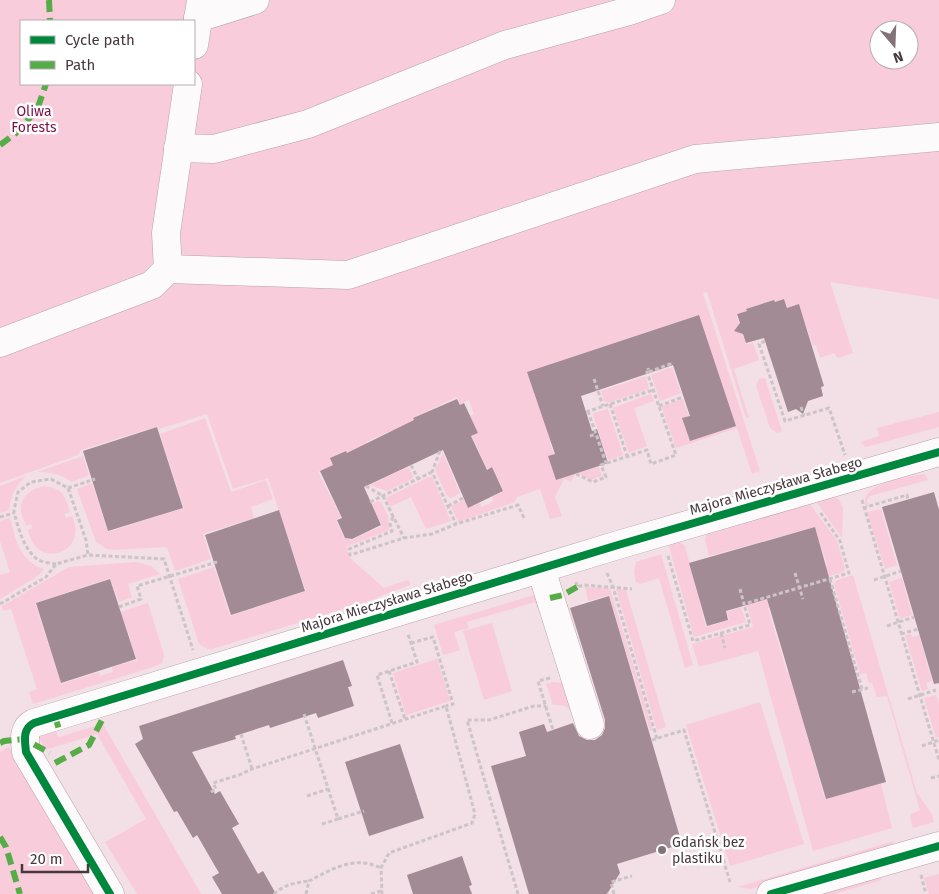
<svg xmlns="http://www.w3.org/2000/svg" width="939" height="894" viewBox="0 0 939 894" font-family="'Fira Sans',sans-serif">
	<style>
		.green { fill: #f8ccdb; fill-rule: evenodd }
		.building { fill: #a38b95 }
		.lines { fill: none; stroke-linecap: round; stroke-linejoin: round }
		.minor-casing { stroke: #b3a4a9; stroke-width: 29 }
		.path { stroke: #ccc4c6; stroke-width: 3; stroke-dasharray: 4 2.5; stroke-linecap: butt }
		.minor { stroke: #fdfafb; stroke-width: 28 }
		.quiet { stroke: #56ac46; stroke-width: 6; stroke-dasharray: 12 6; stroke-linecap: butt }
		.cycleway-casing { stroke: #fff; stroke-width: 11 }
		.cycleway { stroke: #00873e; stroke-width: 8 }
		.poi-dot { fill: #837278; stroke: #fff; stroke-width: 2 }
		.labels { text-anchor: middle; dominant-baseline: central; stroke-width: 5; stroke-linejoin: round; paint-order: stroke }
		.park-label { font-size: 14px; fill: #7b1146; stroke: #fff }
		.street-label { font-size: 14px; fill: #47383d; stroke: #fff }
		.poi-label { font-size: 14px; fill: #47383d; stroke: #fff; text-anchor: start }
	</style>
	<rect width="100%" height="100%" fill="#f3dfe6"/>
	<g class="green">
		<path d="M0,0H939V299L830,282L853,353L838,358L834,353L820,358L816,345L813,346L799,304L788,308L784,299L775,302L774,300L746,309V311L736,314L746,344L753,343L759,360L734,369L749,418H746L707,292L703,293L760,471L752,474L737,428L676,448L662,408L663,406L683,399L694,431L730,419L698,315L551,364L557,440L550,443L559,469L596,458L602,476L591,480L576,472L571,482L564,479L555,497L562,516L550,519L540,489L517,497L515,502L458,522L451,506L464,500L468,508L480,503L482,507L494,501L492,497L504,491L492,467L487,469L472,436L478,433L470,416L474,414L469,400L460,404L457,397L412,418L415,425L393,435L391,431L366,442L369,447L349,456L346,450L330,458L333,465L318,472L341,517L336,520L344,538L351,540L382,526L372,504L378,501L381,502L388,516L389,530L346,547L350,558L384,588L408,580L410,582V585L378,597L369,601L212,649H207L199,644L178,579L214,567L230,616L306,591L268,478L233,489L207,414L159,429L158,426L81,450L78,455L0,483ZM21,21H194V84H21ZM879,30H909V60H879Z"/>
		<polygon points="672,367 681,393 660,401 651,375"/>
		<polygon points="646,376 649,389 607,403 604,401 601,391"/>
		<polygon points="765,378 782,431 778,433 770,428 756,386 759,379"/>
		<polygon points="650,394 652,395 654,401 634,408 647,446 629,453 613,408"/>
		<polygon points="608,409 623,455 608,460 593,415 594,413"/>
		<polygon points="939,412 939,427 866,447 860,442 879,436 877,428"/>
		<polygon points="205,418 231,492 266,480 273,499 251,507 254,518 203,534 211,559 175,571 167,547 114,550 107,549 96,542 77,489 92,483 108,532 184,508 160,434"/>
		<polygon points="443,453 460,493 451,498 447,496 435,470"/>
		<path d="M83,456L89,475L72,482C60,474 51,472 37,472Z"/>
		<polygon points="408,467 413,476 412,479 387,491 370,485"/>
		<path d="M922,474L926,475L928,480L870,496L867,501L869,506L866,507C858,483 906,478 922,474Z"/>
		<path d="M26,476C15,487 11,495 9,510L0,513V486Z"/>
		<polygon points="429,477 432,477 451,521 426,529 411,497 390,507 386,499 387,497"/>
		<path d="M44,486C63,488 65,496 70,512L64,514L66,518L72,516C74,522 77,528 75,535C72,552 50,560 37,548C32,543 30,537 28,530L32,528L31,524L26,526C25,521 21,515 21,510C19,497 33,488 44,486Z"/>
		<polygon points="832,495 839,500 843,508 842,538 814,498"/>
		<polygon points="810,504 837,541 845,568 843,572 803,584 800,573 827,565 815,527 709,556 705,540 706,534"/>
		<polygon points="881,509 897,565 885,569 867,512"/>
		<path d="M10,518C16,540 19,561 44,569L38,576L0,599V575L10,572L0,541V521Z"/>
		<polygon points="678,540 685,546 706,627 729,620 727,612 741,607 746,622 694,637 668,543"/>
		<polygon points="661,554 693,665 685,668 659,578 640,584 636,582 634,571 636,562"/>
		<polygon points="136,562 151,566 160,574 128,584 132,597 119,602 110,578 35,603 61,684 99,672 100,676 113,672 112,667 137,660 121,612 148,603 164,655 162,663 153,667 33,704 29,692 37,689 11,609 3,611 2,606 69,567"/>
		<polygon points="853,575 917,793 932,814 934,822 913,828 910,817 911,814 920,810 887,696 877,697 872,683 869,683 866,673 860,674 834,584 837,580"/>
		<polygon points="902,578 912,615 900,619 889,582"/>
		<polygon points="585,587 610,588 653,730 650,731 609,595 588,601"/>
		<polygon points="616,589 626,590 666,727 657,730"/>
		<polygon points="794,592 796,599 768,608 787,673 789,672 825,799 881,784 892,828 813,851 758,651 699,667 692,644 753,627 747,605"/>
		<polygon points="541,593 544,602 537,608 535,602 467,622 469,628 454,632 460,650 443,655 434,625"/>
		<polygon points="492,623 512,691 484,700 463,631"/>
		<polygon points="911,634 912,637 919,635 932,681 926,683 928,689 922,691 905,635"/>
		<polygon points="437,659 450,701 406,715 393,673"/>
		<path d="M553,682L564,683L584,735L580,736C575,720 574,703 553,705L546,684Z"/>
		<polygon points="936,695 939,703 939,737 936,738 924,698"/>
		<polygon points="760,702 804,844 730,866 686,725"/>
		<polygon points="103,724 201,894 137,894 105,842 146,819 97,734 45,750 39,737 41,732 48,728 51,732 56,731 58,737"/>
		<polygon points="9,747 97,894 0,894 0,752"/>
		<polygon points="894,841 891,848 751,889 738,887"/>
		<polygon points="939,874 939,894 929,894 924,878"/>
		<polygon points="879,877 882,880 834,894 808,894"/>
	</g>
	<g class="building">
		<polygon points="784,299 787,308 799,304 824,386 821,387 823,396 808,401 803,414 796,409 788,412 764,338 746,343 743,334 734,331 740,323 737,314 747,311 746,309 774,300 775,302"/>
		<polygon points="699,315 736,426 690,441 682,418 690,416 673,365 581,396 592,431 597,429 608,463 556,480 548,456 555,454 527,372"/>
		<polygon points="457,399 460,405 464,403 478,433 471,436 487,470 492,467 503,491 468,508 443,450 364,487 381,525 352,539 345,538 337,520 342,518 320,471 333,465 330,458 346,451 347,453 414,420 413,418"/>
		<polygon points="157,427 183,508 108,531 83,451"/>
		<polygon points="934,492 939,510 939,683 934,684 882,507"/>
		<polygon points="279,510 305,591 231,615 205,535"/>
		<polygon points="815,527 886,782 826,799 767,599 726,611 728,620 707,626 689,563"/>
		<polygon points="110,579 136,659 61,683 36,603"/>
		<polygon points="609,596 682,844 617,864 620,873 607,894 529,894 491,766 526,756 519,732 544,724 547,732 573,723 579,736 587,740 595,740 602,735 605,728 605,720 570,608"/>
		<polygon points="343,660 352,686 348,687 354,706 318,718 316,713 270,728 269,725 235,736 236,739 192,752 215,794 220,791 239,824 232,828 258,874 263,871 276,894 222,894 212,877 219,873 197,835 193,838 177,811 174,812 135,744 143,739 139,726"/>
		<polygon points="400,744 424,818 369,836 345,762"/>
		<polygon points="462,856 472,885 469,886 472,894 413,894 407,875"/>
	</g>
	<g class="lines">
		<defs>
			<g id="minor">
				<polyline points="198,18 255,0"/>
				<polyline points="194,45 201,1"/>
				<polyline points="178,148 214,149 308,124 505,45 629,11 661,0"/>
				<polyline points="168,269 166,233 188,84"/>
				<polyline points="0,343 152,285 168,269 348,275 695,159 939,137"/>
				<polyline points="541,569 590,725"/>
				<path d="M110,894L26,752C25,741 22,729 34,723L618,545L939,452"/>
				<polyline points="771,894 939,846"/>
			</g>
		</defs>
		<use href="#minor" class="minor-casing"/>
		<g class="path">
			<polyline points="765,341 759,344 785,421 829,408 845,455"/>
			<polyline points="649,372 670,364 669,361"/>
			<polyline points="594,379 603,406"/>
			<polyline points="610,404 627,456"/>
			<polyline points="659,406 683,397"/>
			<polyline points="801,407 804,416"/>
			<polyline points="588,411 606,463"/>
			<polyline points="586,412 653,390"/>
			<polyline points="590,436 596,434"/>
			<polyline points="440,451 432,472 456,524"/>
			<polyline points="411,465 418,479"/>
			<polyline points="576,474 593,482 606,477 601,465 647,450 651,464 676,455 647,372 649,372 648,368"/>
			<polyline points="366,486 383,496 404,538"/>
			<polyline points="68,488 95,479"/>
			<polyline points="862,500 939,760"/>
			<polyline points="370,502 432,472"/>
			<polyline points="448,506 463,498"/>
			<polyline points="863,508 907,495 908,500"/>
			<polyline points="0,517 14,513"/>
			<polyline points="393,517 390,524 392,531 349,549 350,555 404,538 432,534 456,524 518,505 524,518"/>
			<polyline points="668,556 693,641 750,625 744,604"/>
			<path d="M56,564C50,563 41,562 37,559C23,548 19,529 14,513V510L18,492L31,482L51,479L68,488L86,540L88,555"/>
			<polyline points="607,573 613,587 657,739"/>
			<polyline points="795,573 803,599"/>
			<polyline points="830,579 862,689"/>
			<polyline points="874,580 901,571"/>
			<polyline points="576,582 577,587 584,585 632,589"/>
			<polyline points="740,589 744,604 849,573 840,541 820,512"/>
			<polyline points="0,604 46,577 56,564 88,555 164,559 193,650"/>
			<polyline points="119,607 141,599 137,586 217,562"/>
			<polyline points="887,626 914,617"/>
			<polyline points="721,633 725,648"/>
			<polyline points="901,634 918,629"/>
			<polyline points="411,643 433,637 453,704 446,706"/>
			<polyline points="389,671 405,719"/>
			<polyline points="550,678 538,681 553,730"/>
			<polyline points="852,692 868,688"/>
			<polyline points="908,699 936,690"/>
			<polyline points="304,714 338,819 364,811"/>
			<polyline points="392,723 377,675 417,662 408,634"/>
			<polyline points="241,734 252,769"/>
			<polyline points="652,740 684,730 730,882"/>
			<polyline points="922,746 939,740"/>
			<polyline points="931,778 939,776"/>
			<polyline points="211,792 216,789 213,783 239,775 252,769 446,706 475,814 472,823 389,853 381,868 382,894"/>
			<polyline points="307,796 328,789"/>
			<polyline points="322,824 338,819"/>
			<polyline points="921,875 926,894"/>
			<polyline points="607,893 608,894"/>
			<path d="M274,894C285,884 295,883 309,881"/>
			<path d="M306,894L309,881C332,869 355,855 381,868"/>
			<polyline points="371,894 381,891"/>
			<polyline points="518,894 467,720 489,720 534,706 546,706"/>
			<polyline points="614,894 611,882 632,876"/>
		</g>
		<use href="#minor" class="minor"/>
		<g class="quiet">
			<polyline points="49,0 50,21"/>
			<polyline points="0,145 16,133 37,110 46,84"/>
			<polyline points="550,598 563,595 577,587"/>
			<polyline points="55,716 60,733"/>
			<polyline points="0,743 4,741 24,739 50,753"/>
			<polyline points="55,763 89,745 102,720"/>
			<polyline points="0,837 6,847 20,894"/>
		</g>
		<defs>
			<g id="cycleway">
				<path d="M110,894L26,752C25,741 22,729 34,723L618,545L939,452"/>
				<polyline points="771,894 939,846"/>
			</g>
		</defs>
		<use href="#cycleway" class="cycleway-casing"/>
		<use href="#cycleway" class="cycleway"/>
	</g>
	<circle class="poi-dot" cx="662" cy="850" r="5"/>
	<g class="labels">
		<g class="park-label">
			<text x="34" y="111">Oliwa<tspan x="34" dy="16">Forests</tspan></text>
		</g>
		<g class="street-label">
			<text transform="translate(776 486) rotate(-16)">Majora Mieczysława Słabego</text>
			<text transform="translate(387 602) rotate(-17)">Majora Mieczysława Słabego</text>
		</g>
		<g class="poi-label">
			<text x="672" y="842">Gdańsk bez<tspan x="672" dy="16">plastiku</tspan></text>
		</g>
	</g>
	<rect x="20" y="20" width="175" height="65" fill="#ffffff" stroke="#b5afb1"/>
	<rect x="30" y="36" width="25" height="8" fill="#00873e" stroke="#b5afb1"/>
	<text x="65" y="45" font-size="15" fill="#47383d">Cycle path</text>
	<rect x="30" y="61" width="25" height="8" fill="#56ac46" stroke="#b5afb1"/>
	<text x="65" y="70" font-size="15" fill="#47383d">Path</text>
	<g transform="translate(894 45) rotate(161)"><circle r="24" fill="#ffffff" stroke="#b5afb1"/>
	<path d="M0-4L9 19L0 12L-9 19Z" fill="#837278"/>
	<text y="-8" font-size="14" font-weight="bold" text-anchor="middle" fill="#47383d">N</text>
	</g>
	<path d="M22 864v8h66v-8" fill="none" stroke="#47383d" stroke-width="2.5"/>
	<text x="30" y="864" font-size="15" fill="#47383d" stroke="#ffffff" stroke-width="4" paint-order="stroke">20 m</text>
</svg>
